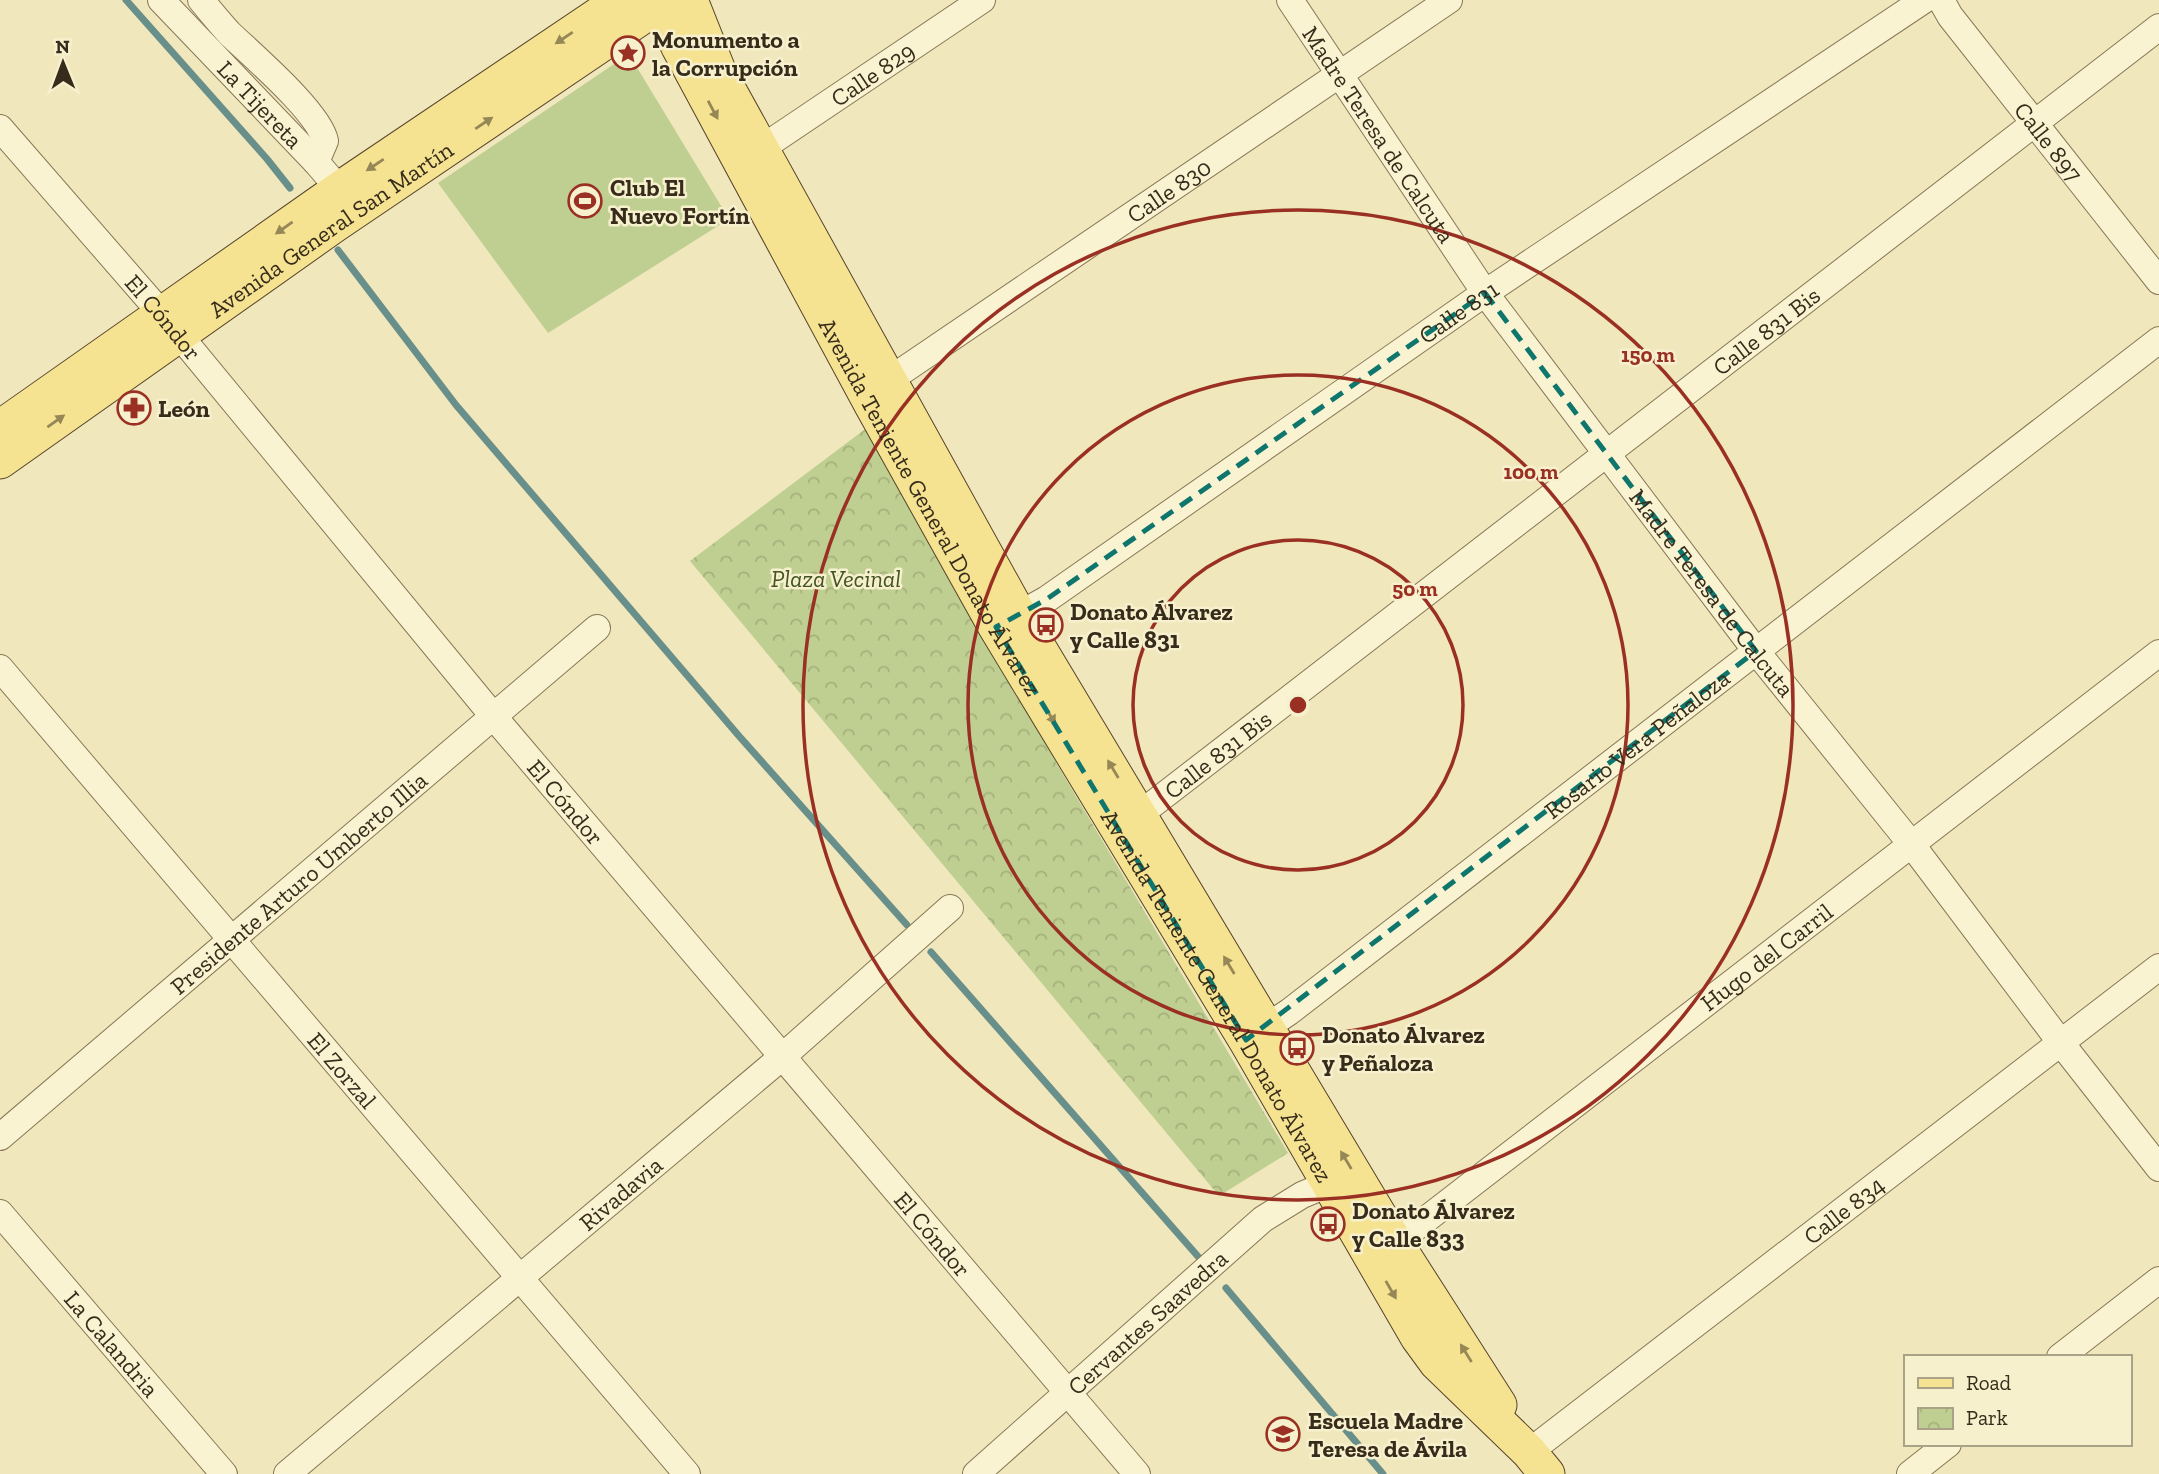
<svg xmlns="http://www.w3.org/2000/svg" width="2159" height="1474" viewBox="0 0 2159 1474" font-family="'Zilla Slab',serif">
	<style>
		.park { fill: url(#park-crowns) }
		.pitch { fill: #bfce91 }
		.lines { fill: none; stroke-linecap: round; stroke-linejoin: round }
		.stream { stroke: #688f8a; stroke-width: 7 }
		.minor-casing { stroke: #887756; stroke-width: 28 }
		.major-casing { stroke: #56442a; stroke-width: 37 }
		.minor { stroke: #faf3d1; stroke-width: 26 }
		.major { stroke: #f6e392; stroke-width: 35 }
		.oneway { fill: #968856 }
		.marked { fill: none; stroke: #0f766e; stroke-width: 5; stroke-dasharray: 14 9; stroke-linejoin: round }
		.ring { fill: none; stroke: #9a3023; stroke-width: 3.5 }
		.labels { text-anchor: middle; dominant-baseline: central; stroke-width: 5; stroke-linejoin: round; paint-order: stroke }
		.poi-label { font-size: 24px; font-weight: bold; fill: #372c1b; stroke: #f7f0cd; text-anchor: start }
		.street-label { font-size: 24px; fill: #372c1b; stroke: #f7f0cd }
		.park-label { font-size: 24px; font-style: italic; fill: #415421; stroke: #f7f0cd }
		.centre { fill: #9a3023; stroke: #f7f0cd; stroke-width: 3.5 }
		.ring-label { font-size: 21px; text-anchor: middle; font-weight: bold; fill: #9a3023; stroke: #f7f0cd; stroke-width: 5; stroke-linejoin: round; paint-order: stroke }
	</style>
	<defs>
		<pattern id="park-crowns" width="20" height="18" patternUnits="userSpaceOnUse" patternTransform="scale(1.75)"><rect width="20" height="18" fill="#bfce91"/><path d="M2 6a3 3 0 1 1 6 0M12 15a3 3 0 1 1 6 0" fill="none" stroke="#a5b17c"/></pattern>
	</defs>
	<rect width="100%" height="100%" fill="#f0e7bd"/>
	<polygon class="park" points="868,427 1058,766 1288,1153 1219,1196 690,561"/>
	<polygon class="pitch" points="623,58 633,61 729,219 548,333 438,183"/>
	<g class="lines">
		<g class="stream">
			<polyline points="126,0 267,159 290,188"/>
			<polyline points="338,250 456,405 739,736 907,925"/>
			<polyline points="931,952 1202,1261"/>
			<polyline points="1226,1288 1383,1474"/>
		</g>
		<defs>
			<g id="minor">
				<path id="s1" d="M161,0L316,162L351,203"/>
				<path d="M201,0C210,11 219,22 229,33C252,55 320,113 325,141L316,162"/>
				<path id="s2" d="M1290,0L1485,293L1756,651L1912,845L2061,1043L2159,1168"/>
				<path id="s3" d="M1941,0L1950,16L2159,281"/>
				<path id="s4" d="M0,128L161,313L494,717L1137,1474"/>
				<path id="s5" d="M762,148L982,0"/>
				<path id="s6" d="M889,380L1449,0"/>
				<path id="s7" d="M1004,623L1047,599L1485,293L1924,0"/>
				<path id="s8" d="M0,668L687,1474"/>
				<path id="s9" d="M1140,814L2159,27"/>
				<path id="s10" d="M1250,1038L1289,1012L2159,340"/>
				<path id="s11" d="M0,1137L597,628"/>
				<path id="s12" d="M0,1213L224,1474"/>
				<path id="s13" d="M1380,1255L2159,653"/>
				<polyline points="2060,1357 2159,1280"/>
				<path id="s14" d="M1529,1452L2159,967"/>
				<path id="s15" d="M287,1474L782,1057L950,908"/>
				<path id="s16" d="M976,1474L1263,1219L1302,1195L1328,1184"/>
				<polyline points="1910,1474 1948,1444"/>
			</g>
			<g id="major">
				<path id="s17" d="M657,0L679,47L872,405L996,627L1246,1040L1418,1337L1437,1363L1529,1452L1547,1474"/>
				<polyline points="690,0 719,73 1020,617 1396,1244 1499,1405"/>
				<polyline points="0,428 340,189 621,0"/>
				<path id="s18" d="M0,461L334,225L659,5L663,0"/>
			</g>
		</defs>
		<use href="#minor" class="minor-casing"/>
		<use href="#major" class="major-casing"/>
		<use href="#minor" class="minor"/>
		<use href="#major" class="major"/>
	</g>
	<defs><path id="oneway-solid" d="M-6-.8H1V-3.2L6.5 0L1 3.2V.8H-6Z" transform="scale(1.75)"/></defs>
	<g class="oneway">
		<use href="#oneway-solid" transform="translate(564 38) rotate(146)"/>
		<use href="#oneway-solid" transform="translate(713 110) rotate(62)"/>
		<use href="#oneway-solid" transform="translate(484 123) rotate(-34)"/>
		<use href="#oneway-solid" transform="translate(375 165) rotate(146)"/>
		<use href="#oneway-solid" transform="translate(284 228) rotate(145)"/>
		<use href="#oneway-solid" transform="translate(56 421) rotate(-35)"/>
		<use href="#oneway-solid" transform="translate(1050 715) rotate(59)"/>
		<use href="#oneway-solid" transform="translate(1113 769) rotate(-121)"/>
		<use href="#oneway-solid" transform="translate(1229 965) rotate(-121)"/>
		<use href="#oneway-solid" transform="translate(1346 1160) rotate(-121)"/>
		<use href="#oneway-solid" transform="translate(1391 1290) rotate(60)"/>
		<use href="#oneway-solid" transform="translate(1466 1353) rotate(-122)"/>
	</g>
	<path class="marked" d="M1485,293L1756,651L1246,1040L996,627L1047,599Z"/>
	<g class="ring">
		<circle cx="1298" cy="705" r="165"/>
		<circle cx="1298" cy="705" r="330"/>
		<circle cx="1298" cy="705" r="495"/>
	</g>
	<defs>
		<symbol id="sight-ring" viewBox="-11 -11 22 22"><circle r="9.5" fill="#f7f0cd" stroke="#9a3023" stroke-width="1.5"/><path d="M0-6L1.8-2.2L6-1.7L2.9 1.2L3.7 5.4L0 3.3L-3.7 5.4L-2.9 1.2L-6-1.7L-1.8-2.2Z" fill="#9a3023"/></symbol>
		<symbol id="stadium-ring" viewBox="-11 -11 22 22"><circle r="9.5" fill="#f7f0cd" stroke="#9a3023" stroke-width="1.5"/><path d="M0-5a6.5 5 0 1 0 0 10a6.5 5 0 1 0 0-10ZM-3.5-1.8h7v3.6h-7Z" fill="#9a3023"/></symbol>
		<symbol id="pharmacy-ring" viewBox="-11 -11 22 22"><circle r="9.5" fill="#f7f0cd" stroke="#9a3023" stroke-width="1.5"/><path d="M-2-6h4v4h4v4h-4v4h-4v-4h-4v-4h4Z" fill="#9a3023"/></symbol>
		<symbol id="bus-ring" viewBox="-11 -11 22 22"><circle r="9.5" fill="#f7f0cd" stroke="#9a3023" stroke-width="1.5"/><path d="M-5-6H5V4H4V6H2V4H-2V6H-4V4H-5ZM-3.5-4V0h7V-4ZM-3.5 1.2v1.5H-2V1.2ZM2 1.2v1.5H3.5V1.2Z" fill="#9a3023"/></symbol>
		<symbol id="school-ring" viewBox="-11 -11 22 22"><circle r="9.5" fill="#f7f0cd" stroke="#9a3023" stroke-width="1.5"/><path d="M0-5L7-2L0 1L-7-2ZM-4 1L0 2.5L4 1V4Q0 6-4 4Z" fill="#9a3023"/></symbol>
	</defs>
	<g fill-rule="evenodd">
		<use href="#sight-ring" x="609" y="34" width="38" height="38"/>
		<use href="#stadium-ring" x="566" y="182" width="38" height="38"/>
		<use href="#pharmacy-ring" x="115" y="389" width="38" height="38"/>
		<use href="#bus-ring" x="1027" y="606" width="38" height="38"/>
		<use href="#bus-ring" x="1278" y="1029" width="38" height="38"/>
		<use href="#bus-ring" x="1309" y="1205" width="38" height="38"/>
		<use href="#school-ring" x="1264" y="1415" width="38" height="38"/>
	</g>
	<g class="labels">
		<g class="poi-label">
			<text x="652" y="39">Monumento a<tspan x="652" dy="28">la Corrupción</tspan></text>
			<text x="610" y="187">Club El<tspan x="610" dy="28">Nuevo Fortín</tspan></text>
			<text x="158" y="408">León</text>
			<text x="1070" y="611">Donato Álvarez<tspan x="1070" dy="28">y Calle 831</tspan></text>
			<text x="1322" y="1034">Donato Álvarez<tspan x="1322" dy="28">y Peñaloza</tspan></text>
			<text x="1352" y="1210">Donato Álvarez<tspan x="1352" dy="28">y Calle 833</tspan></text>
			<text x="1308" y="1420">Escuela Madre<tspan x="1308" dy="28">Teresa de Ávila</tspan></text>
		</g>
		<g class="street-label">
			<text stroke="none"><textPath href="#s5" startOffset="133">Calle 829</textPath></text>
			<text stroke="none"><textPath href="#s1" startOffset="144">La Tijereta</textPath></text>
			<text stroke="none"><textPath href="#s2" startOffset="161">Madre Teresa de Calcuta</textPath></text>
			<text stroke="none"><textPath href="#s3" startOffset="178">Calle 897</textPath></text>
			<text stroke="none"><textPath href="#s6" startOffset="338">Calle 830</textPath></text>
			<text stroke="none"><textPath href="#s18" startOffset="404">Avenida General San Martín</textPath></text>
			<text stroke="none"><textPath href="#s7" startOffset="551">Calle 831</textPath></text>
			<text stroke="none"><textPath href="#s4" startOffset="250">El Cóndor</textPath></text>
			<text stroke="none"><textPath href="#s9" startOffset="791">Calle 831 Bis</textPath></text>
			<text stroke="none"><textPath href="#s17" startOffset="576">Avenida Teniente General Donato Álvarez</textPath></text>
			<text stroke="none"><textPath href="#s2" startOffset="728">Madre Teresa de Calcuta</textPath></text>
			<text stroke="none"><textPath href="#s10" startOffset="486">Rosario Vera Peñaloza</textPath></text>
			<text stroke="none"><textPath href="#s9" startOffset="98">Calle 831 Bis</textPath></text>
			<text stroke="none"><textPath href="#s4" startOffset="880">El Cóndor</textPath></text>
			<text stroke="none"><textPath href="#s11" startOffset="392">Presidente Arturo Umberto Illia</textPath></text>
			<text stroke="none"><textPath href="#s13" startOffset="488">Hugo del Carril</textPath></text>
			<text stroke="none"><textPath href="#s17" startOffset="1143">Avenida Teniente General Donato Álvarez</textPath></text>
			<text stroke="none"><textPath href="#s8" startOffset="528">El Zorzal</textPath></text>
			<text stroke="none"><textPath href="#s15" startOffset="436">Rivadavia</textPath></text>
			<text stroke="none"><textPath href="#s14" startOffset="397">Calle 834</textPath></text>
			<text stroke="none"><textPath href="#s4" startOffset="1447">El Cóndor</textPath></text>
			<text stroke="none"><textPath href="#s16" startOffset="229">Cervantes Saavedra</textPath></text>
			<text stroke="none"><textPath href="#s12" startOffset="172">La Calandria</textPath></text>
		</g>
		<g class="park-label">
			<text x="836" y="578">Plaza Vecinal</text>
		</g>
	</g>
	<circle cx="1298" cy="705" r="10" class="centre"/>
	<g class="ring-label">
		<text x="1648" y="362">150 m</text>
		<text x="1531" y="479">100 m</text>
		<text x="1415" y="596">50 m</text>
	</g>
	<rect x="1904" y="1355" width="228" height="91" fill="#f7f0cd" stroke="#aaa286" stroke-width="2"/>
	<rect x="1918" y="1378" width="35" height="10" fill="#f6e392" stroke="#aaa286" stroke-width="2"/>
	<text x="1966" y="1390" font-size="21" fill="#372c1b">Road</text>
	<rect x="1918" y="1408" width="35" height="21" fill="url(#park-crowns)" stroke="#aaa286" stroke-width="2"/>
	<text x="1966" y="1425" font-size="21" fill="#372c1b">Park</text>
	<g transform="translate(63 63) rotate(359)" stroke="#f7f0cd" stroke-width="5" paint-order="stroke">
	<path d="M0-5L12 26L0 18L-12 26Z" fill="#372c1b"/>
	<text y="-10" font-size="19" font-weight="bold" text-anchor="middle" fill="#372c1b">N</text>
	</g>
</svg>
